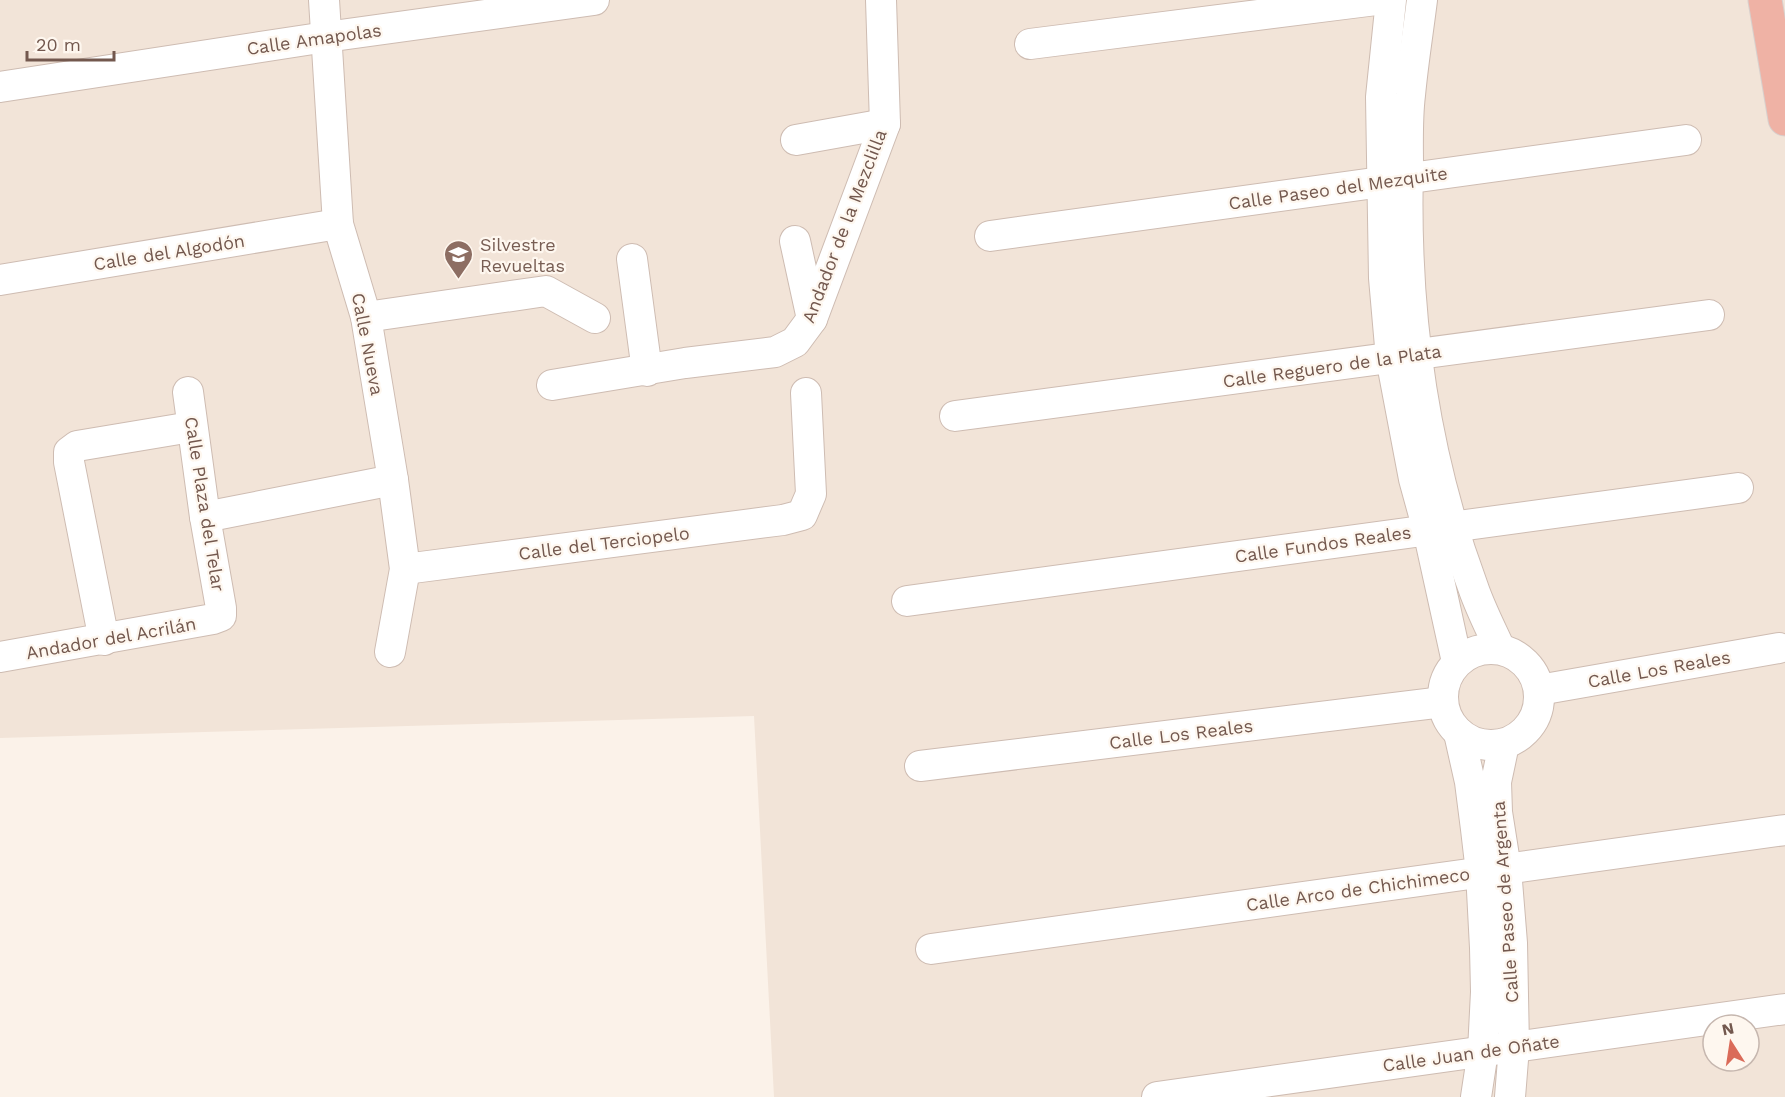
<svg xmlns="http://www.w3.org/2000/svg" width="1785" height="1097" viewBox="0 0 1785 1097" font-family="'Work Sans',sans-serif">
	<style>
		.residential { fill: #f2e4d8; fill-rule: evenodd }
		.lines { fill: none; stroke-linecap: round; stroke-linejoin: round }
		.street-casing { stroke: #cebcb2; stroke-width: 32 }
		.highway-casing { stroke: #d8d0cd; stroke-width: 35 }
		.street { stroke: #fff; stroke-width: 30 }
		.highway { stroke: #efb2a5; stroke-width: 33 }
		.labels { text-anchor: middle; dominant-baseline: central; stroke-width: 4.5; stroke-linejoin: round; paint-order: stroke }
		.street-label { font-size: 18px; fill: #73584e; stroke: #fef7ef }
		.education-label { font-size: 18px; fill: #785e54; stroke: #fef7ef; text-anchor: start }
	</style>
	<rect width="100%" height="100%" fill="#fbf2e9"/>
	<path class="residential" d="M0,0H1785V1097H774L754,716L0,738ZM1713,1025H1749V1061H1713Z"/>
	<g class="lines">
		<defs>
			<g id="street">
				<polyline points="324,0 338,224 366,317 393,480 405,569 390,652"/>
				<polyline points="1391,0 1381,97 1384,278 1391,358 1414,479 1428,530 1457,662"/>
				<path d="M1422,0C1418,32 1413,63 1410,95C1407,119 1408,143 1408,167C1404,310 1423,453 1473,587C1480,608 1491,629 1500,649"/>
				<polyline points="1030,44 1376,0"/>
				<polyline points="0,87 326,37 594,0"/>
				<polyline points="796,140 885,124"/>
				<polyline points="990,236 1686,140"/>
				<polyline points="795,241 812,319"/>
				<polyline points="632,259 647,371"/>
				<polyline points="0,280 338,224"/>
				<polyline points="366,317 546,291 595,318"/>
				<polyline points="552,385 685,363 775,352 795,342 812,319 885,124 881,0"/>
				<polyline points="955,416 1709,315"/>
				<polyline points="205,517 393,480"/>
				<polyline points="405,569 783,520 802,515 811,494 806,393"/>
				<polyline points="907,601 1738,488"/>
				<polyline points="104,640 69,462 69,452 77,446 191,427"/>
				<circle cx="1491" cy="697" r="48"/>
				<polyline points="0,657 213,619 221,616 221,608 205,517 188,392"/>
				<polyline points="1539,690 1779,648"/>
				<polyline points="1459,733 1470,782 1476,829 1481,872 1485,948 1486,992 1483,1051 1476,1097"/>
				<polyline points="1504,744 1496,782 1497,812 1506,869 1512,943 1514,1047 1510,1097"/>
				<polyline points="920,766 1443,702"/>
				<polyline points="931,949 1785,830"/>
				<polyline points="1157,1097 1785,1009"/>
			</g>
			<polyline id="highway" points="1765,0 1785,119"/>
		</defs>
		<use href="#street" class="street-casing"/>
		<use href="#highway" class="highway-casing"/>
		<use href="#street" class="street"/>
		<use href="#highway" class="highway"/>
	</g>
	<defs>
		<symbol id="school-pin" viewBox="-11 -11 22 30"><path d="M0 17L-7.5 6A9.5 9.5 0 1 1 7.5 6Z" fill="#8d6e63" stroke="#fef7ef"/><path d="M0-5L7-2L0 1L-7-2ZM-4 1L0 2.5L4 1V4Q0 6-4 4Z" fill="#fff"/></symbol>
	</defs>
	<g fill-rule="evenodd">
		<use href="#school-pin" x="442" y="238" width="33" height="45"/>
	</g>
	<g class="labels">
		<g class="street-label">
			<text transform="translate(314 39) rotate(-8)">Calle Amapolas</text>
			<text transform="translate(1338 188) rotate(-8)">Calle Paseo del Mezquite</text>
			<text transform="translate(844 226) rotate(-69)">Andador de la Mezclilla</text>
			<text transform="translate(169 252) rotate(-9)">Calle del Algodón</text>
			<text transform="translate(368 344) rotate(79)">Calle Nueva</text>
			<text transform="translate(1332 366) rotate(-8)">Calle Reguero de la Plata</text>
			<text transform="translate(205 504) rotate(81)">Calle Plaza del Telar</text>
			<text transform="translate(604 543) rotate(-7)">Calle del Terciopelo</text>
			<text transform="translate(1323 544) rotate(-8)">Calle Fundos Reales</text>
			<text transform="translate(111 638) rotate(-10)">Andador del Acrilán</text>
			<text transform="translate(1659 669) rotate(-10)">Calle Los Reales</text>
			<text transform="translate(1181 734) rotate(-7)">Calle Los Reales</text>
			<text transform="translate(1358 889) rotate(-8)">Calle Arco de Chichimeco</text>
			<text transform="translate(1505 902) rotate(-94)">Calle Paseo de Argenta</text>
			<text transform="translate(1471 1053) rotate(-8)">Calle Juan de Oñate</text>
		</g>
		<g class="education-label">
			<text x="480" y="244">Silvestre<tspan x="480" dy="21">Revueltas</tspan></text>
		</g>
	</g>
	<g transform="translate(1731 1043) rotate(348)"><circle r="28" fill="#fef7ef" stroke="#c6b7af" stroke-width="1.5"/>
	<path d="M0-4.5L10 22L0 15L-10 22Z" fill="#da6b59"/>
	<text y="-9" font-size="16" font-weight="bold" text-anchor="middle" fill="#73584e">N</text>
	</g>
	<path d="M27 51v9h87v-9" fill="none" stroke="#73584e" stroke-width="3"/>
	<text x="36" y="51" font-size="18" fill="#73584e" stroke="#fef7ef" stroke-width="4.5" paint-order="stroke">20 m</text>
</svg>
